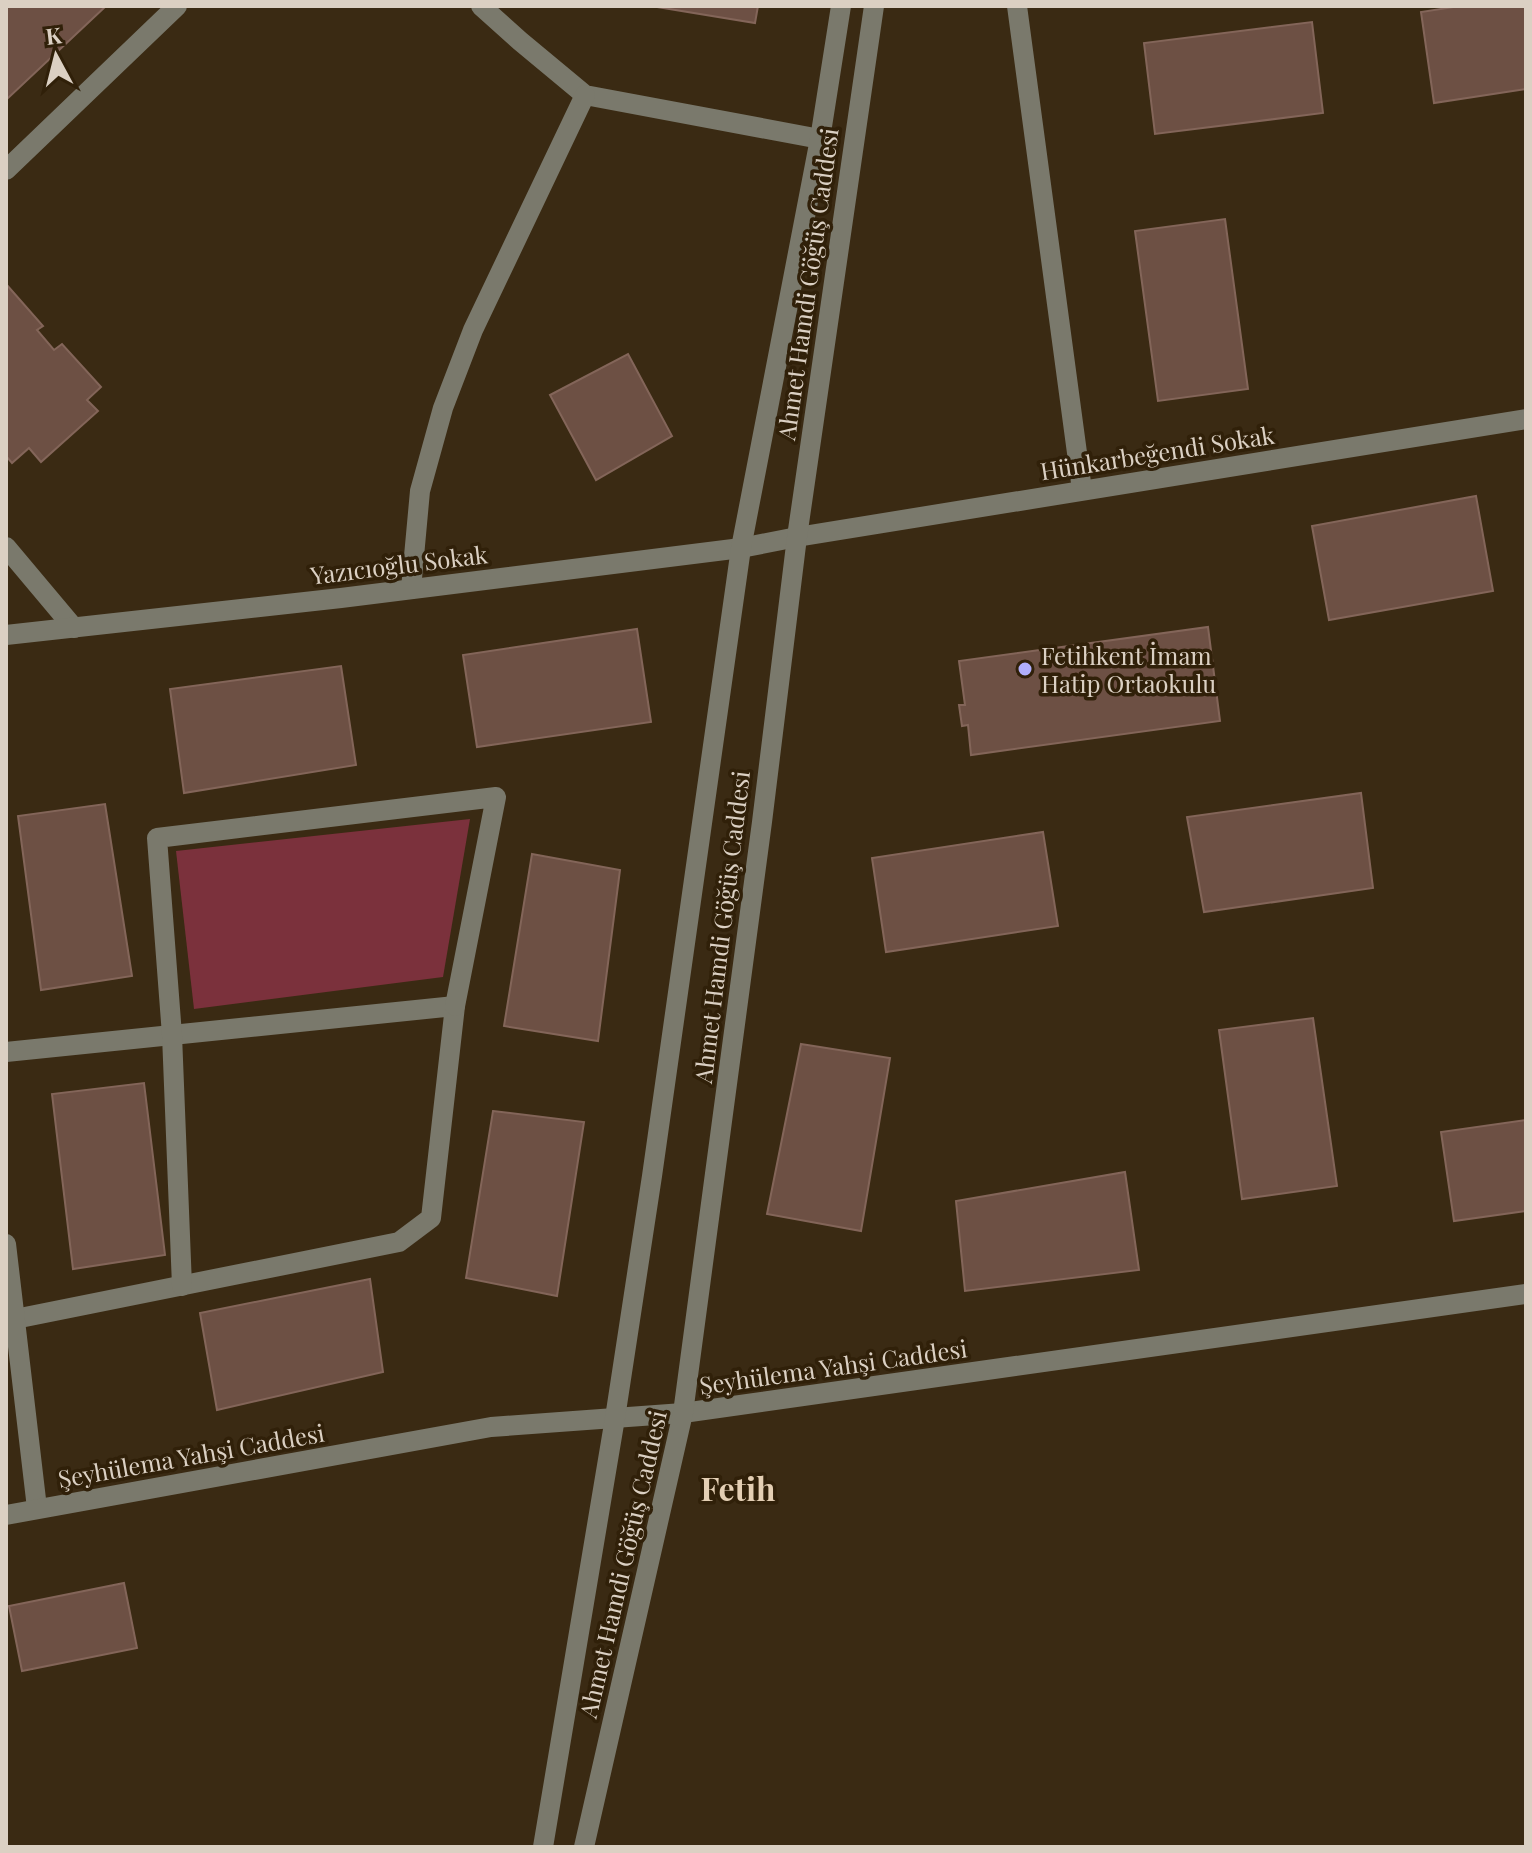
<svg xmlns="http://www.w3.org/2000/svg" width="1532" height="1853" viewBox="0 0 1532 1853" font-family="'Playfair Display',serif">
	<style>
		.green { fill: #7b313c }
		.building { fill: #6d5044; stroke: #836559; stroke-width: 2 }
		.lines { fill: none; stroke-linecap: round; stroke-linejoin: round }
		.minor { stroke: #7a796c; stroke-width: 20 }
		.poi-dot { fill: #b0aefa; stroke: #302009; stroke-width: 3 }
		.labels { text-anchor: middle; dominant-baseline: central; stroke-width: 7; stroke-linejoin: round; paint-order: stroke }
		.street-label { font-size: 24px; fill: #dbd0c3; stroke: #302009 }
		.poi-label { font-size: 24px; fill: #dbd0c3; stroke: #302009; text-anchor: start }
		.district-label { font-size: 32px; font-weight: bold; fill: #e4cfb4; stroke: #302009 }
	</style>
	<rect width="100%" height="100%" fill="#3a2a13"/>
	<polygon class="green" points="470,819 443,977 194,1009 176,851"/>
	<g class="building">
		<polygon points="6,6 106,6 6,100"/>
		<polygon points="651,6 758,6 755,23"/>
		<polygon points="1460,6 1526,6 1526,89 1434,103 1421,12"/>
		<polygon points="1312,22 1323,113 1155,134 1144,43"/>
		<polygon points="1225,219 1248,389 1158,401 1135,231"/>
		<polygon points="6,284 43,326 37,330 54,350 62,344 101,387 87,400 98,411 41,462 29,448 12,463 6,456"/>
		<polygon points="628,354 672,436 596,480 550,395"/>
		<polygon points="1476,496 1493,591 1329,620 1312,526"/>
		<polygon points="1208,627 1220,721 971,755 968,725 962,726 959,705 965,705 959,661"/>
		<polygon points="637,629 651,722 477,747 463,655"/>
		<polygon points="341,666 356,765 184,793 170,689"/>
		<polygon points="1361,793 1373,888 1204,912 1187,817"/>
		<polygon points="105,804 132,976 41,990 18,816"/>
		<polygon points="1043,832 1058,926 886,952 872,858"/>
		<polygon points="532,854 620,870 598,1041 504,1026"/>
		<polygon points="1313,1018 1337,1186 1242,1199 1219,1030"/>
		<polygon points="801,1044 890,1058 861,1231 767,1214"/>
		<polygon points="144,1083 165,1255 73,1269 52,1094"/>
		<polygon points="493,1111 584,1122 557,1296 466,1278"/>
		<polygon points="1526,1120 1526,1211 1454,1221 1441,1132"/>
		<polygon points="1125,1172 1139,1270 965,1291 956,1201"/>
		<polygon points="370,1279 383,1372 217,1410 200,1313"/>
		<polygon points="124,1583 137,1648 22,1671 9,1606"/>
	</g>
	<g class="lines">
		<g class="minor">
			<polyline points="481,6 520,41 585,95 820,139"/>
			<polyline points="1017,6 1082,490"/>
			<polyline points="6,170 177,6"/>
			<polyline points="6,547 74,628"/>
			<polyline points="411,589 420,491 443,408 473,330 585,95"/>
			<polyline points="6,635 341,598 741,548 797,537 1526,419"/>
			<polyline points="6,1052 455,1006 431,1218 399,1242 15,1319"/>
			<polyline points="6,1244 37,1508"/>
			<polyline points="182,1286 172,1035 157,838 496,797 455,1006"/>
			<polyline points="6,1515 491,1427 683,1413 1526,1294"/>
			<polyline points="543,1847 615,1418 652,1176 741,548 820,139 841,6"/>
			<polyline points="584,1847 683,1413 762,822 797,537 874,6"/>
		</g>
	</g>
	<circle class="poi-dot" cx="1025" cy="669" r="8"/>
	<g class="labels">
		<g class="street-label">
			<text transform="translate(807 284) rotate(-82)">Ahmet Hamdi Göğüş Caddesi</text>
			<text transform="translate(1157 452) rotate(-9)">Hünkarbeğendi Sokak</text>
			<text transform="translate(399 564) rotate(-7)">Yazıcıoğlu Sokak</text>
			<text transform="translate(721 927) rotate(-83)">Ahmet Hamdi Göğüş Caddesi</text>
			<text transform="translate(833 1366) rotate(-8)">Şeyhülema Yahşi Caddesi</text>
			<text transform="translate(191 1455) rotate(-10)">Şeyhülema Yahşi Caddesi</text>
			<text transform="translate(622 1564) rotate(-77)">Ahmet Hamdi Göğüş Caddesi</text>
		</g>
		<g class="poi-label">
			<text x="1041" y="655">Fetihkent İmam<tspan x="1041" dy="28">Hatip Ortaokulu</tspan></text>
		</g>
		<g class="district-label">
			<text x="738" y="1487">Fetih</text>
		</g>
	</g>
	<rect width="1532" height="1853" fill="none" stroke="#dbd0c3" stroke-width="16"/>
	<g transform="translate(56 56) rotate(353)" stroke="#302009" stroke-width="6" paint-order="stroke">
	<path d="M0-6L14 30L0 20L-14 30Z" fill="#dbd0c3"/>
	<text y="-12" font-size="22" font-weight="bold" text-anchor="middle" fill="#dbd0c3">K</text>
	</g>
</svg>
